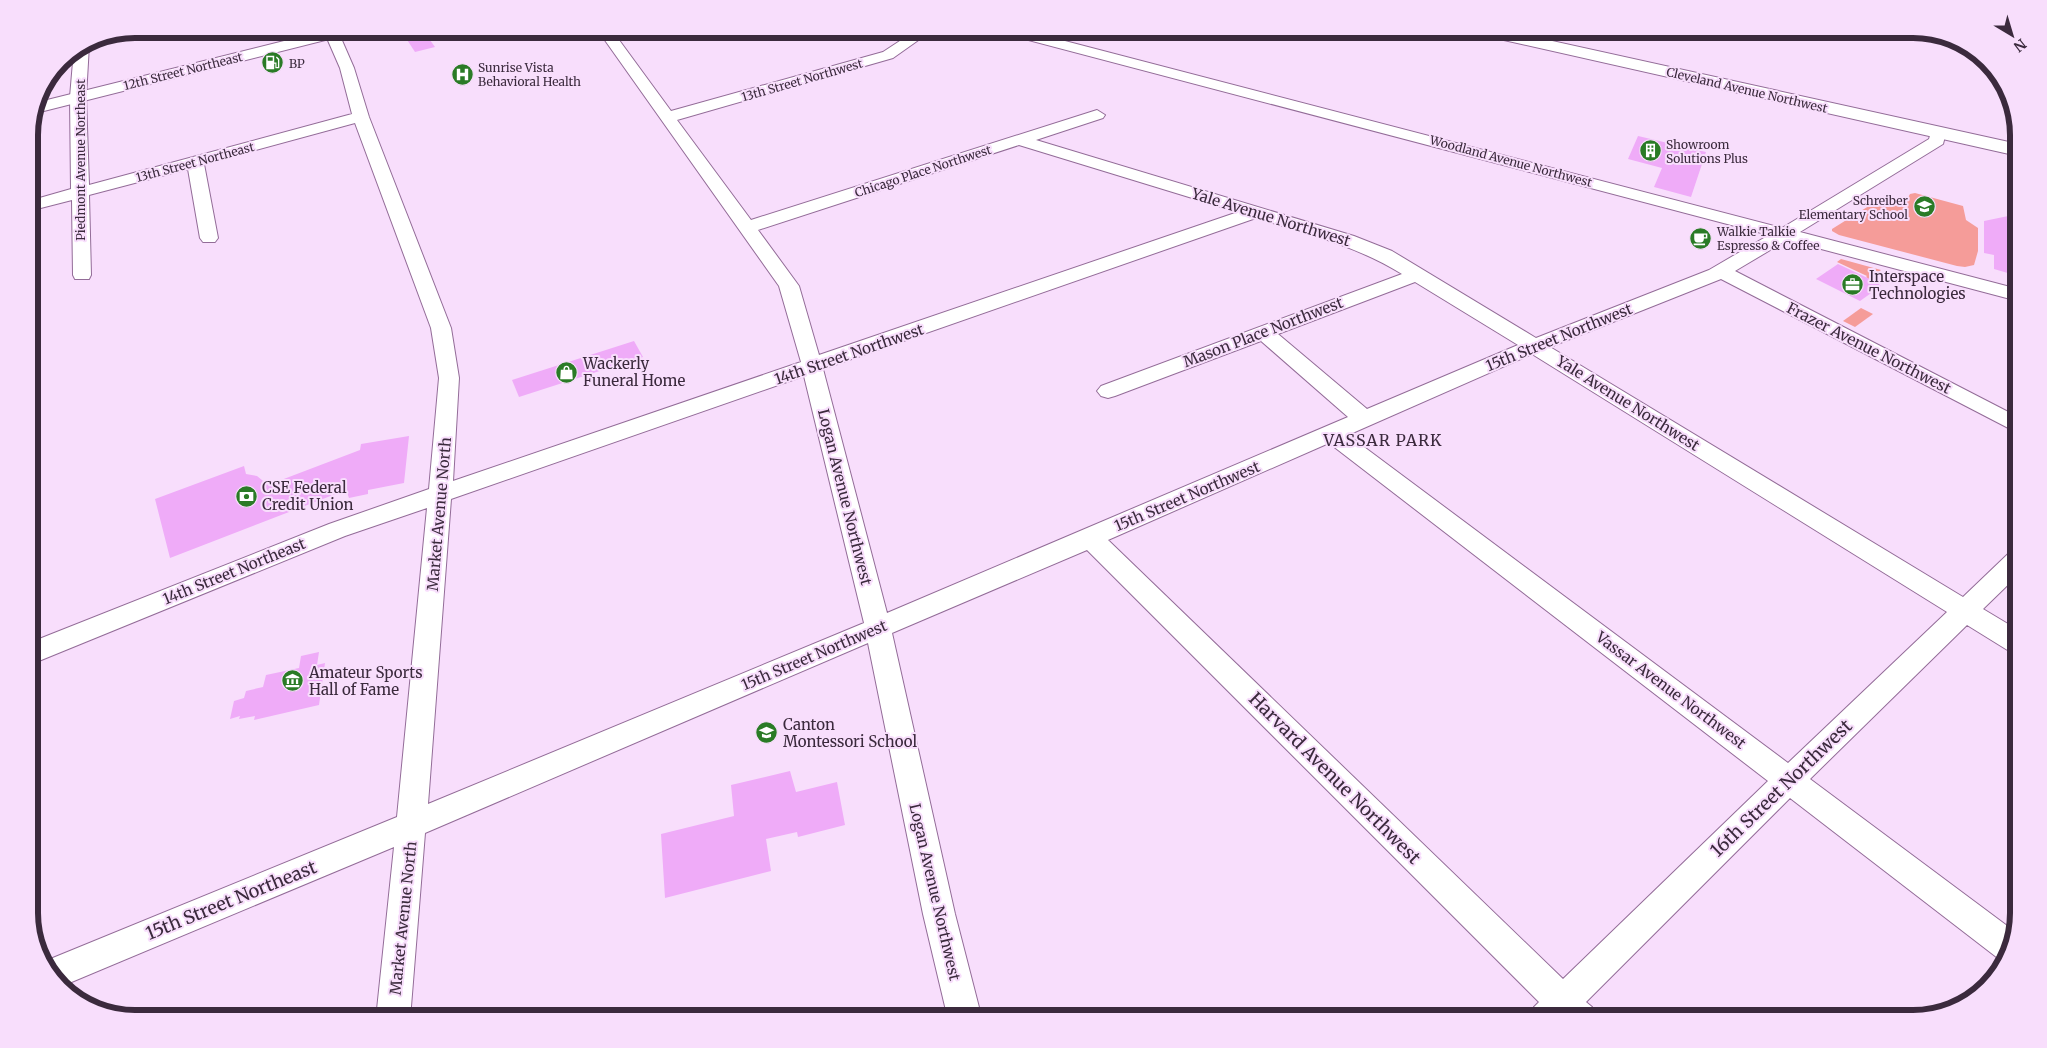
<svg xmlns="http://www.w3.org/2000/svg" width="2047" height="1048" viewBox="0 0 2047 1048" font-family="Merriweather,serif">
	<style>
		.green { fill: #f59c99 }
		.building { fill: #efabf8 }
		.lines { fill: none; stroke-linecap: round; stroke-linejoin: round }
		.minor-casing { stroke: #936c98; stroke-width: 2 }
		.major-casing { stroke: #936c98; stroke-width: 2 }
		.minor { fill: #fff; fill-rule: evenodd }
		.major { fill: #fff; fill-rule: evenodd }
		.labels { text-anchor: middle; dominant-baseline: central; stroke-width: 4; stroke-linejoin: round; paint-order: stroke }
		.far-poi-label { font-size: 12px; fill: #3b2a3d; stroke: #f8defc; text-anchor: start }
		.far-street-label { font-size: 12px; fill: #3b2a3d; stroke: #f8defc }
		.street-label { font-size: 15px; fill: #3b2a3d; stroke: #f8defc }
		.poi-label { font-size: 15px; fill: #3b2a3d; stroke: #f8defc; text-anchor: start }
		.neighbourhood-label { font-size: 16px; letter-spacing: 1px; fill: #3b2a3d; stroke: #f8defc }
		.near-street-label { font-size: 18px; fill: #3b2a3d; stroke: #f8defc }
		.rim { fill: none; stroke: #3b2a3d; stroke-width: 6 }
	</style>
	<rect width="100%" height="100%" fill="#f8defc"/>
	<g class="green">
		<polygon points="1915,193 1963,206 1966,220 1978,228 1978,251 1974,265 1965,267 1957,266 1839,235 1832,231 1832,229 1880,199 1905,203 1910,194"/>
		<polygon points="1841,259 1881,270 1869,279 1866,277 1867,276 1837,262"/>
		<polygon points="1861,308 1873,314 1855,327 1843,321"/>
	</g>
	<g class="building">
		<polygon points="400,29 422,29 435,47 415,52"/>
		<polygon points="1638,136 1706,152 1691,197 1654,187 1662,168 1628,159"/>
		<polygon points="2018,214 2018,276 1994,269 1994,255 1984,253 1984,221"/>
		<polygon points="1838,264 1876,282 1881,286 1860,301 1816,279"/>
		<polygon points="634,341 643,357 519,397 512,380"/>
		<polygon points="409,436 404,483 368,490 368,494 349,498 346,490 170,558 155,499 244,466 246,474 257,476 268,485 360,450 361,444"/>
		<polygon points="319,652 317,665 325,663 319,705 254,720 255,716 239,719 240,716 230,719 234,701 244,698 246,691 263,687 266,675 299,668 301,656"/>
		<polygon points="790,771 796,792 837,782 845,825 798,837 797,832 766,839 771,871 665,898 661,834 734,816 731,785"/>
	</g>
	<g class="lines">
		<defs>
			<g id="minor">
				<path d="M323,29H337L354,68L369,117L451,328L459,378L453,481L801,362L779,286L597,29H611L671,111L883,52L918,29H934L893,58L677,120L751,220L1097,110L1105,115L1103,118L1036,140L1354,236L1392,251L1536,338L1709,270L1769,235L998,32L996,29H1019L1782,228L1929,139L1932,129H1944L1946,132L1943,144L1800,232L2018,289V301L1787,240L1735,271L2018,417V433L1721,279L1550,347L1963,597L2009,553L2018,551V575L1983,609L2018,630V654L2009,651L1967,625L1810,779L2014,931L2007,960L2006,962L1999,959L1790,798L1586,1002L1592,1007L1597,1019H1529L1534,1007L1539,1002L1087,550L892,633L955,914L982,1019H948L923,914L868,643L425,833L410,1019H376L394,847L62,986L47,972L43,962L397,817L427,508L345,536L29,665V643L329,524L429,489L439,378L431,328L355,123L204,164L218,238L215,242H203L200,238L188,169L89,195L91,275L89,279H75L73,275L72,200L29,211V201L71,189L70,97L74,50L87,42L89,45L86,97L89,185L352,114L340,68ZM1019,145L1238,212L819,355L799,286L758,230ZM1256,218C1306,233 1357,246 1402,274L1101,386L1097,391L1101,396L1108,398L1115,396L1261,341L1348,417L887,613L823,369ZM1415,282L1518,345L1367,409L1278,334ZM1532,354L1947,612L1788,763L1348,435ZM804,376L864,623L428,804L451,499ZM1329,443L1768,781L1563,979L1108,540Z"/>
				<polygon points="1543,29 1562,29 1547,37 1539,45 1529,45 1527,42 1537,31"/>
			</g>
			<g id="major">
				<polygon points="332,29 359,29 357,32 32,114 35,103"/>
				<polygon points="1469,29 1498,29 2018,144 2018,156 1477,34 1471,32"/>
			</g>
		</defs>
		<use href="#minor" class="minor-casing"/>
		<use href="#major" class="major-casing"/>
		<use href="#minor" class="minor"/>
		<use href="#major" class="major"/>
	</g>
	<defs>
		<symbol id="fuel-disc" viewBox="-11 -11 22 22"><circle r="9.5" fill="#2a7b26" stroke="#f8defc"/><path d="M-5.5-6h7V0h2V4h1.3V-2.5L3-4.5l.8-.8L6-3V5H2.5V1h-1V6h-7ZM-4.2-4.7v3.2H.2V-4.7Z" fill="#fff"/></symbol>
		<symbol id="hospital-disc" viewBox="-11 -11 22 22"><circle r="9.5" fill="#2a7b26" stroke="#f8defc"/><path d="M-5-5h3v3.5h4V-5h3V5h-3V1.5h-4V5h-3Z" fill="#fff"/></symbol>
		<symbol id="building-disc" viewBox="-11 -11 22 22"><circle r="9.5" fill="#2a7b26" stroke="#f8defc"/><path d="M-4-6H4V6H1V3H-1V6H-4ZM-2.5-4.3h1.7v1.8h-1.7ZM.8-4.3h1.7v1.8H.8ZM-2.5-1h1.7V.8h-1.7ZM.8-1h1.7V.8H.8Z" fill="#fff"/></symbol>
		<symbol id="school-disc" viewBox="-11 -11 22 22"><circle r="9.5" fill="#2a7b26" stroke="#f8defc"/><path d="M0-5L7-2L0 1L-7-2ZM-4 1L0 2.5L4 1V4Q0 6-4 4Z" fill="#fff"/></symbol>
		<symbol id="cafe-disc" viewBox="-11 -11 22 22"><circle r="9.5" fill="#2a7b26" stroke="#f8defc"/><path d="M-5.5-4.5H6V0H3Q3 3.5 0 3.5H-2.5Q-5.5 3.5-5.5 0ZM3-3.2v2h1.7v-2ZM-6 4.5H4V6H-6Z" fill="#fff"/></symbol>
		<symbol id="office-disc" viewBox="-11 -11 22 22"><circle r="9.5" fill="#2a7b26" stroke="#f8defc"/><path d="M-6-3h4V-5.5h4V-3h4V5H-6ZM-1-4.5V-3h2v-1.5ZM-6 0V1H6V0Z" fill="#fff"/></symbol>
		<symbol id="shop-disc" viewBox="-11 -11 22 22"><circle r="9.5" fill="#2a7b26" stroke="#f8defc"/><path d="M-5-2.5h2.3a2.7 3.5 0 0 1 5.4 0H5L5.5 6h-11ZM-1.5-2.5h3a1.5 2.3 0 0 0-3 0Z" fill="#fff"/></symbol>
		<symbol id="bank-disc" viewBox="-11 -11 22 22"><circle r="9.5" fill="#2a7b26" stroke="#f8defc"/><path d="M-6-4H6V4H-6ZM0-2.3a2.3 2.3 0 1 0 0 4.6a2.3 2.3 0 1 0 0-4.6Z" fill="#fff"/></symbol>
		<symbol id="museum-disc" viewBox="-11 -11 22 22"><circle r="9.5" fill="#2a7b26" stroke="#f8defc"/><path d="M0-6L6-3V-2H-6V-3ZM-5-1h2V3h-2ZM-1-1h2V3h-2ZM3-1h2V3H3ZM-6 4H6V6H-6Z" fill="#fff"/></symbol>
	</defs>
	<g fill-rule="evenodd">
		<use href="#fuel-disc" x="260" y="50" width="25" height="25"/>
		<use href="#hospital-disc" x="450" y="62" width="25" height="25"/>
		<use href="#building-disc" x="1638" y="138" width="25" height="25"/>
		<use href="#school-disc" x="1912" y="194" width="25" height="25"/>
		<use href="#cafe-disc" x="1688" y="226" width="25" height="25"/>
		<use href="#office-disc" x="1840" y="272" width="25" height="25"/>
		<use href="#shop-disc" x="554" y="360" width="25" height="25"/>
		<use href="#bank-disc" x="234" y="484" width="25" height="25"/>
		<use href="#museum-disc" x="280" y="668" width="25" height="25"/>
		<use href="#school-disc" x="754" y="720" width="25" height="25"/>
	</g>
	<g class="labels">
		<g class="far-poi-label">
			<text x="289" y="63">BP</text>
			<text x="478" y="67">Sunrise Vista<tspan x="478" dy="14">Behavioral Health</tspan></text>
			<text x="1666" y="144">Showroom<tspan x="1666" dy="14">Solutions Plus</tspan></text>
			<text x="1908" y="200" text-anchor="end">Schreiber<tspan x="1908" dy="14">Elementary School</tspan></text>
			<text x="1717" y="231">Walkie Talkie<tspan x="1717" dy="14">Espresso &amp; Coffee</tspan></text>
		</g>
		<g class="far-street-label">
			<text transform="translate(183 71) rotate(-14)">12th Street Northeast</text>
			<text transform="translate(802 80) rotate(-16)">13th Street Northwest</text>
			<text transform="translate(1747 90) rotate(13)">Cleveland Avenue Northwest</text>
			<text transform="translate(80 160) rotate(-90)">Piedmont Avenue Northeast</text>
			<text transform="translate(1511 161) rotate(15)">Woodland Avenue Northwest</text>
			<text transform="translate(195 162) rotate(-15)">13th Street Northeast</text>
			<text transform="translate(923 171) rotate(-18)">Chicago Place Northwest</text>
		</g>
		<g class="street-label">
			<text transform="translate(1271 217) rotate(17)">Yale Avenue Northwest</text>
			<text transform="translate(1263 332) rotate(-21)">Mason Place Northwest</text>
			<text transform="translate(1559 337) rotate(-22)">15th Street Northwest</text>
			<text transform="translate(1869 348) rotate(27)">Frazer Avenue Northwest</text>
			<text transform="translate(849 354) rotate(-19)">14th Street Northwest</text>
			<text transform="translate(1628 403) rotate(32)">Yale Avenue Northwest</text>
			<text transform="translate(1187 496) rotate(-23)">15th Street Northwest</text>
			<text transform="translate(845 497) rotate(76)">Logan Avenue Northwest</text>
			<text transform="translate(439 514) rotate(-85)">Market Avenue North</text>
			<text transform="translate(234 571) rotate(-22)">14th Street Northeast</text>
			<text transform="translate(814 655) rotate(-23)">15th Street Northwest</text>
			<text transform="translate(1671 690) rotate(37)">Vassar Avenue Northwest</text>
			<text transform="translate(935 892) rotate(77)">Logan Avenue Northwest</text>
			<text transform="translate(403 918) rotate(-84)">Market Avenue North</text>
		</g>
		<g class="poi-label">
			<text x="1869" y="276">Interspace<tspan x="1869" dy="17">Technologies</tspan></text>
			<text x="583" y="363">Wackerly<tspan x="583" dy="17">Funeral Home</tspan></text>
			<text x="262" y="487">CSE Federal<tspan x="262" dy="17">Credit Union</tspan></text>
			<text x="309" y="672">Amateur Sports<tspan x="309" dy="17">Hall of Fame</tspan></text>
			<text x="783" y="724">Canton<tspan x="783" dy="17">Montessori School</tspan></text>
		</g>
		<g class="neighbourhood-label">
			<text x="1383" y="440">VASSAR PARK</text>
		</g>
		<g class="near-street-label">
			<text transform="translate(1335 778) rotate(45)">Harvard Avenue Northwest</text>
			<text transform="translate(1781 788) rotate(-44)">16th Street Northwest</text>
			<text transform="translate(231 900) rotate(-22)">15th Street Northeast</text>
		</g>
	</g>
	<path d="M0 0H2047V1048H0ZM135 38H1913A97 97 0 0 1 2010 135V913A97 97 0 0 1 1913 1010H135A97 97 0 0 1 38 913V135A97 97 0 0 1 135 38Z" fill="#f8defc" fill-rule="evenodd"/>
	<path class="rim" d="M135 38H1913A97 97 0 0 1 2010 135V913A97 97 0 0 1 1913 1010H135A97 97 0 0 1 38 913V135A97 97 0 0 1 135 38Z"/>
	<g transform="translate(2012 35) rotate(142)" stroke="#f8defc" stroke-width="4" paint-order="stroke">
	<path d="M0-4L9 19L0 12L-9 19Z" fill="#3b2a3d"/>
	<text y="-8" font-size="14" font-weight="bold" text-anchor="middle" fill="#3b2a3d">N</text>
	</g>
</svg>
